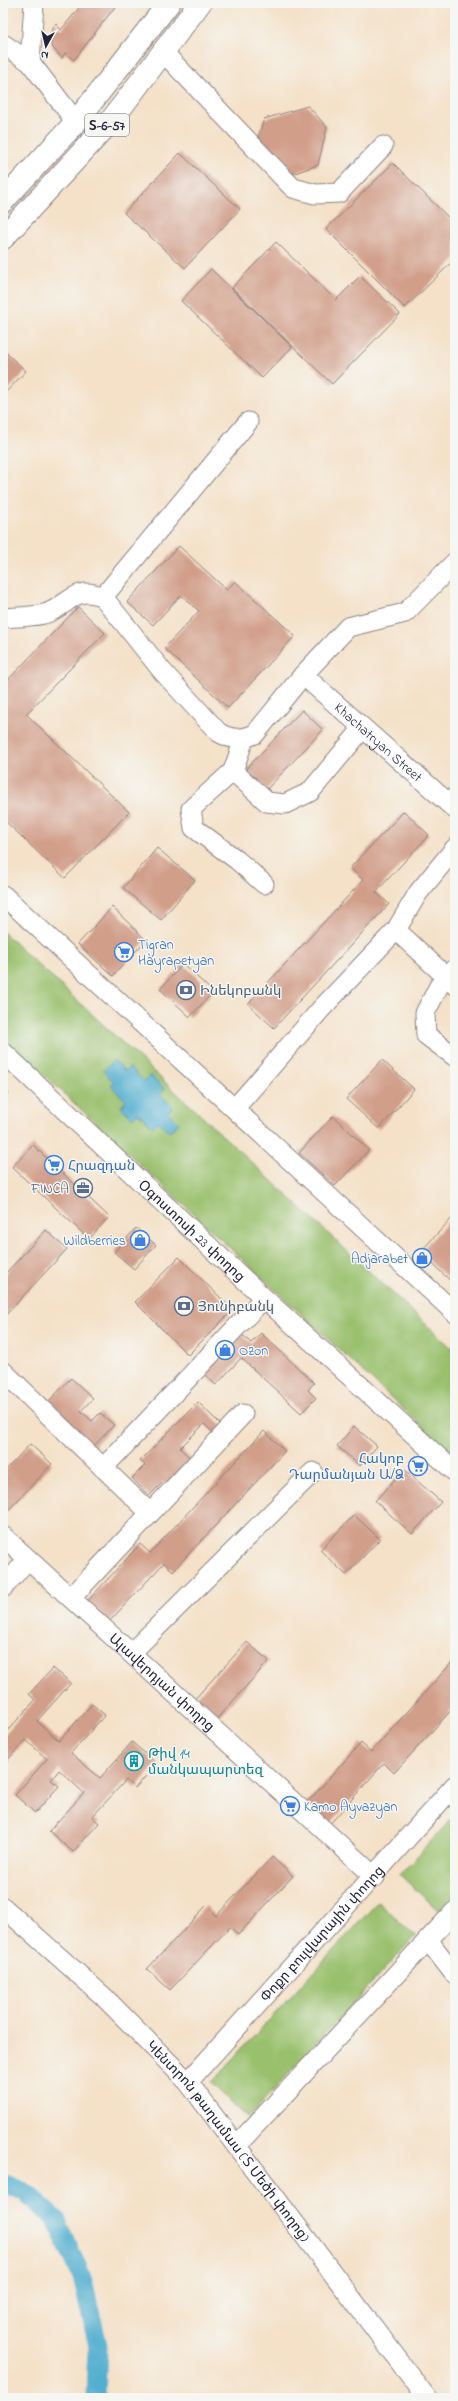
<svg xmlns="http://www.w3.org/2000/svg" width="458" height="2401" font-family="'Indie Flower','Noto Sans Armenian',sans-serif">
<style>
.green{fill:#99c06c;stroke:#5e7154}
.water{fill:#52afd0;stroke:#3a6886}
.lines{fill:none;stroke-linecap:round;stroke-linejoin:round}
.canal{stroke:#52afd0;stroke-width:19}
.building{fill:#d19e89}
.minor-casing{stroke:#8b8282;stroke-width:21}
.major-casing{stroke:#8b8282;stroke-width:24}
.minor{stroke:#fff;stroke-width:19}
.major{stroke:#fff;stroke-width:22}
.labels{text-anchor:middle;stroke-width:3;stroke-linejoin:round;paint-order:stroke}
.shield{fill:#f6f6f2;stroke:#626272;stroke-width:1}
.shield-label{font-size:13px;font-weight:bold;fill:#22223b}
.street-label{font-size:14px;fill:#22223b;stroke:#f6f6f2}
.shop-label{font-size:14px;fill:#366cbe;stroke:#f6f6f2;text-anchor:start}
.service-label{font-size:14px;fill:#4e5e75;stroke:#f6f6f2;text-anchor:start}
.culture-label{font-size:14px;fill:#0d838f;stroke:#f6f6f2;text-anchor:start}
</style>
<rect width="100%" height="100%" fill="#f6f6f2"/>
<filter id="ink" filterUnits="userSpaceOnUse"><feTurbulence type="fractalNoise" baseFrequency=".025" numOctaves="2"/><feDisplacementMap in="SourceGraphic" scale="8" xChannelSelector="R" yChannelSelector="G"/><feConvolveMatrix kernelMatrix="1 2 1 2 8 2 1 2 1" color-interpolation-filters="sRGB"/></filter>
<filter id="wash" filterUnits="userSpaceOnUse"><feTurbulence type="fractalNoise" baseFrequency=".012" numOctaves="4" result="noise"/><feDisplacementMap in="SourceGraphic" scale="16" xChannelSelector="R" yChannelSelector="G"/><feGaussianBlur stdDeviation="0.9" result="paint"/><feColorMatrix in="noise" values="0 0 0 0 0 0 0 0 0 0 0 0 0 0 0 0 0 1.4 0 .05"/><feComposite in="paint" operator="in"/></filter>
<g filter="url(#wash)">
<rect width="100%" height="100%" fill="#f4e1c8"/>
<g class="green">
<polygon points="3,932 455,1351 455,1457 3,1037"/>
<polygon points="455,1815 455,1893 439,1911 400,1875"/>
<polygon points="378,1902 415,1936 248,2118 211,2083"/>
</g>
<polygon class="water" points="114,1060 125,1071 130,1067 144,1081 150,1075 165,1089 160,1094 173,1107 168,1112 179,1123 169,1132 159,1121 153,1127 138,1113 132,1118 121,1107 126,1101 111,1086 114,1082 103,1071"/>
<g class="lines">
<polyline class="canal" points="3,2183 25,2192 56,2219 82,2277 98,2346 96,2398"/>
</g>
<g id="blocks">
<g class="building">
<polygon points="83,3 118,3 74,60 65,53 62,58 53,48 51,40 52,30 56,24 61,30"/>
<polygon points="308,106 327,127 318,165 286,176 256,143 264,119"/>
<polygon points="180,153 240,209 185,268 124,213"/>
<polygon points="393,163 455,224 455,259 405,308 326,229"/>
<polygon points="276,242 336,300 360,276 400,314 332,384 232,288"/>
<polygon points="211,269 292,347 262,378 181,301"/>
<polygon points="3,350 26,371 3,395"/>
<polygon points="179,546 227,590 235,581 295,636 228,708 164,648 199,611 181,595 153,625 127,602"/>
<polygon points="78,607 105,633 26,714 129,812 65,878 3,819 3,685"/>
<polygon points="302,710 323,730 267,789 246,769"/>
<polygon points="404,811 429,835 376,892 389,904 274,1028 248,1004 363,880 350,868"/>
<polygon points="157,848 195,880 161,920 123,888"/>
<polygon points="112,907 146,940 113,976 78,944"/>
<polygon points="183,964 213,992 190,1017 160,989"/>
<polygon points="382,1060 414,1089 379,1129 346,1099"/>
<polygon points="3,1089 8,1094 3,1099"/>
<polygon points="333,1116 369,1150 335,1186 299,1153"/>
<polygon points="33,1145 109,1217 89,1239 12,1167"/>
<polygon points="455,1215 455,1285 420,1252"/>
<polygon points="136,1228 156,1245 134,1269 114,1252"/>
<polygon points="46,1230 67,1249 3,1318 3,1276"/>
<polygon points="179,1257 233,1310 188,1355 135,1302"/>
<polygon points="239,1332 251,1343 261,1333 314,1383 308,1390 316,1398 301,1413 241,1358 216,1385 202,1372"/>
<polygon points="71,1378 93,1398 81,1411 92,1421 100,1413 114,1425 93,1447 47,1403"/>
<polygon points="198,1402 224,1428 217,1436 204,1424 180,1448 193,1461 167,1486 163,1482 149,1496 132,1478 145,1465 140,1461"/>
<polygon points="354,1426 377,1446 360,1466 337,1446"/>
<polygon points="264,1431 285,1451 173,1571 164,1563 107,1624 85,1604 140,1544 150,1553"/>
<polygon points="30,1444 52,1464 3,1516 3,1473"/>
<polygon points="404,1469 441,1502 412,1534 375,1501"/>
<polygon points="354,1515 380,1539 346,1575 320,1550"/>
<polygon points="247,1642 269,1661 213,1723 191,1703"/>
<polygon points="455,1659 455,1706 394,1773 384,1763 327,1827 304,1806 361,1743 371,1752"/>
<polygon points="53,1668 71,1683 37,1721 59,1741 92,1704 105,1715 71,1753 100,1778 132,1742 157,1764 135,1788 126,1780 92,1817 99,1823 73,1852 49,1831 84,1793 59,1770 51,1780 59,1786 35,1813 15,1795 47,1759 26,1740 3,1765 3,1736 35,1700 29,1694"/>
<polygon points="272,1857 293,1876 238,1935 230,1927 170,1990 147,1969 206,1906 216,1916"/>
</g>
</g>
</g>
<g filter="url(#ink)">
<use href="#blocks" fill-opacity="0" stroke="#8b8282" stroke-width="1"/>
<g class="lines">
<g class="minor-casing">
<g id="minor">
<polyline points="3,44 30,62 76,122"/>
<polyline points="163,52 293,188 315,194 339,193 383,146"/>
<polyline points="30,62 34,3"/>
<polyline points="103,597 248,422"/>
<path d="M3 618C16 617 31 617 44 614 69 607 73 584 103 597L163 672 218 732C231 740 241 740 255 734L303 675 348 627 405 613 455 562"/>
<path id="s1" d="M303 675 455 809"/>
<polyline points="244,739 233,771 191,809 194,828 237,860 264,884"/>
<polyline points="233,771 267,802 285,804 310,792 363,728"/>
<polyline points="3,895 455,1313"/>
<polyline points="396,930 455,985"/>
<path id="s2" d="M3 1052 264 1298 455 1472"/>
<polyline points="454,1056 426,1035 425,1013 439,986 455,969"/>
<polyline points="235,1108 322,1008 396,930 418,893 455,848"/>
<polyline points="3,1371 150,1513"/>
<polyline points="103,1468 264,1298"/>
<path id="s3" d="M3 1536 375 1877"/>
<polyline points="3,1588 28,1559"/>
<polyline points="71,1598 243,1414"/>
<polyline points="132,1652 313,1472"/>
<path id="s4" d="M3 1907 103 1996 188 2082 427 2398"/>
<polyline points="428,1940 455,1975"/>
<path id="s5" d="M188 2082 455 1785"/>
<polyline points="237,2145 455,1911"/>
</g>
</g>
<g class="major-casing">
<g id="major">
<polyline points="3,201 76,122 169,3"/>
<polyline points="3,238 110,122 200,3"/>
</g>
</g>
<use href="#minor" class="minor"/>
<use href="#major" class="major"/>
</g>
</g>
<defs>
<g id="supermarket-ring" transform="scale(1)"><circle r="9.5" fill="#f6f6f2" stroke="#3f7fe0" stroke-width="1.5"/><path d="M-6-5.5h2.5l.6 2H6L4.5 2H-2.5L-4.4-4H-6ZM-1.5 3.2a1.3 1.3 0 1 0 .1 0ZM3 3.2a1.3 1.3 0 1 0 .1 0Z" fill="#3f7fe0"/></g>
<g id="bank-ring" transform="scale(1)"><circle r="9.5" fill="#f6f6f2" stroke="#5c6f8a" stroke-width="1.5"/><path d="M-6-4H6V4H-6ZM0-2.3a2.3 2.3 0 1 0 0 4.6a2.3 2.3 0 1 0 0-4.6Z" fill="#5c6f8a"/></g>
<g id="office-ring" transform="scale(1)"><circle r="9.5" fill="#f6f6f2" stroke="#5c6f8a" stroke-width="1.5"/><path d="M-6-3h4V-5.5h4V-3h4V5H-6ZM-1-4.5V-3h2v-1.5ZM-6 0V1H6V0Z" fill="#5c6f8a"/></g>
<g id="shop-ring" transform="scale(1)"><circle r="9.5" fill="#f6f6f2" stroke="#3f7fe0" stroke-width="1.5"/><path d="M-5-2.5h2.3a2.7 3.5 0 0 1 5.4 0H5L5.5 6h-11ZM-1.5-2.5h3a1.5 2.3 0 0 0-3 0Z" fill="#3f7fe0"/></g>
<g id="building-ring" transform="scale(1)"><circle r="9.5" fill="#f6f6f2" stroke="#0f9aa8" stroke-width="1.5"/><path d="M-4-6H4V6H1V3H-1V6H-4ZM-2.5-4.3h1.7v1.8h-1.7ZM.8-4.3h1.7v1.8H.8ZM-2.5-1h1.7V.8h-1.7ZM.8-1h1.7V.8H.8Z" fill="#0f9aa8"/></g>
</defs>
<g fill-rule="evenodd">
<use href="#supermarket-ring" x="124" y="952"/>
<use href="#bank-ring" x="186" y="990"/>
<use href="#supermarket-ring" x="54" y="1165"/>
<use href="#office-ring" x="83" y="1188"/>
<use href="#shop-ring" x="140" y="1240"/>
<use href="#shop-ring" x="422" y="1258"/>
<use href="#bank-ring" x="184" y="1306"/>
<use href="#shop-ring" x="225" y="1350"/>
<use href="#supermarket-ring" x="418" y="1466"/>
<use href="#building-ring" x="134" y="1761"/>
<use href="#supermarket-ring" x="290" y="1806"/>
</g>
<g class="labels">
<rect class="shield" x="85" y="114" width="44" height="22" rx="3"/>
<g class="shield-label">
<text x="107" y="130">Տ-6-57</text>
</g>
<g class="street-label">
<text dy="5" stroke="none"><textPath href="#s1" startOffset="101">Khachatryan Street</textPath></text>
<text dy="5" stroke="none"><textPath href="#s2" startOffset="260">Օգոստոսի 23 փողոց</textPath></text>
<text dy="5" stroke="none"><textPath href="#s3" startOffset="216">Ալավերդյան փողոց</textPath></text>
<text dy="5" stroke="none"><textPath href="#s5" startOffset="200">Փոքր բուլվարային փողոց</textPath></text>
<text dy="5" stroke="none"><textPath href="#s4" startOffset="326">Կենտրոն թաղամաս (Տ Մեծի փողոց)</textPath></text>
</g>
<g class="shop-label">
<text x="138" y="949">Tigran<tspan x="138" dy="16">Hayrapetyan</tspan></text>
<text x="68" y="1170">Հրազդան</text>
<text x="126" y="1245" text-anchor="end">Wildberries</text>
<text x="408" y="1263" text-anchor="end">Adjarabet</text>
<text x="239" y="1355">Ozon</text>
<text x="404" y="1463" text-anchor="end">Հակոբ<tspan x="404" dy="16">Դարմանյան Ա/Ձ</tspan></text>
<text x="304" y="1811">Kamo Ayvazyan</text>
</g>
<g class="service-label">
<text x="200" y="995">Ինեկոբանկ</text>
<text x="69" y="1193" text-anchor="end">FINCA</text>
<text x="198" y="1311">Յունիբանկ</text>
</g>
<g class="culture-label">
<text x="148" y="1758">Թիվ 14<tspan x="148" dy="16">մանկապարտեզ</tspan></text>
</g>
</g>
<rect width="458" height="2401" fill="none" stroke="#f6f6f2" stroke-width="16"/>
<g transform="translate(46 46) rotate(188)" stroke="#f6f6f2" stroke-width="3" paint-order="stroke">
<path d="M0-3L7 15L0 10L-7 15Z" fill="#22223b"/>
<text y="-6" font-size="11" font-weight="bold" text-anchor="middle" fill="#22223b">N</text>
</g>
</svg>
